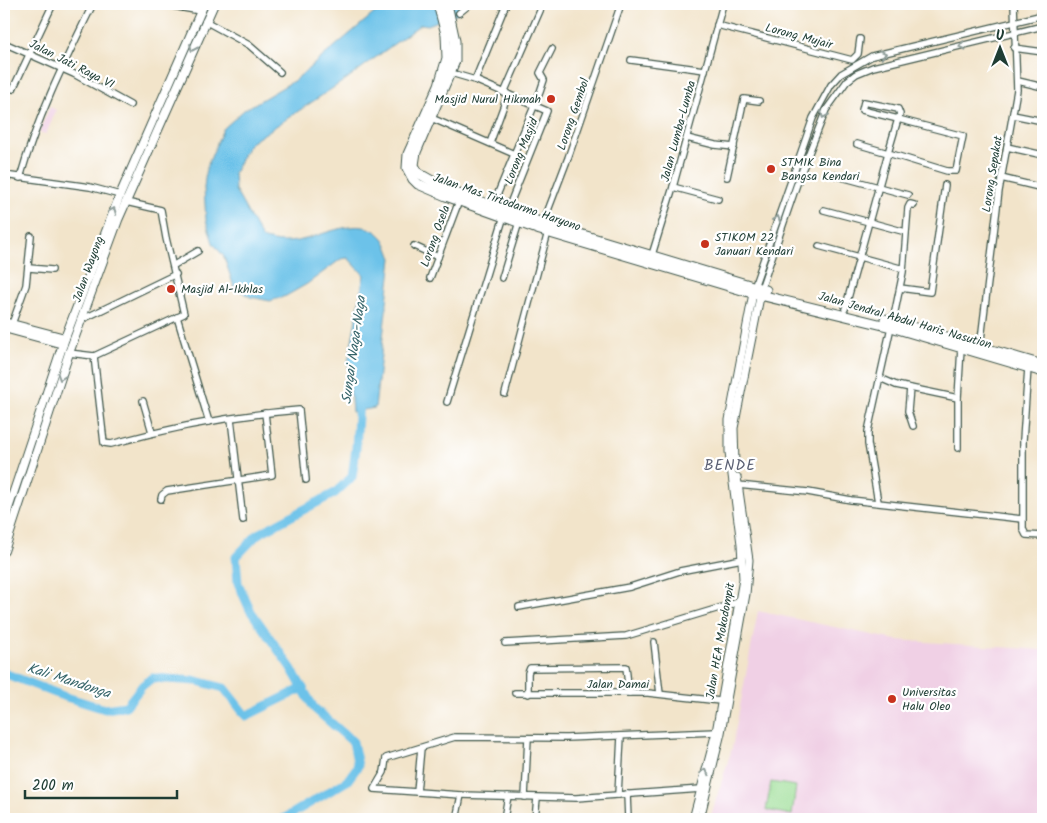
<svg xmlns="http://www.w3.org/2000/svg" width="1047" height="823" font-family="Kalam,sans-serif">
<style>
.built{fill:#f0d0e5}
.green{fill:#9cde96;stroke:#5e8e65}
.water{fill:#6cc2e9;stroke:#46808e}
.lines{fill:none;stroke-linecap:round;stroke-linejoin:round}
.river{stroke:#6cc2e9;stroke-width:9}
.minor-casing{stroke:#3f564a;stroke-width:8}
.tertiary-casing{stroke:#3f564a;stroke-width:9}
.secondary-casing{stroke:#3f564a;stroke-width:10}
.trunk-casing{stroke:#3f564a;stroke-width:11}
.minor{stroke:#fff;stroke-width:5.5}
.tertiary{stroke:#fff;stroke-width:7}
.secondary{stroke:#fff;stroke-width:8}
.trunk{stroke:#fff;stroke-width:9}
.oneway{stroke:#8f9e9a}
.poi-dot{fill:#c8321e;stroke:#fff;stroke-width:2}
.labels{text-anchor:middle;stroke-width:4.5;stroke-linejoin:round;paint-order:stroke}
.street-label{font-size:12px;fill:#1f3d34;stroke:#fff}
.poi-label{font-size:12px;fill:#1f3d34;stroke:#fff;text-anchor:start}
.water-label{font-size:14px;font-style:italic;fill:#36656a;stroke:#fff}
.quarter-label{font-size:15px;letter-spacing:1px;fill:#5b6073;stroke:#fff}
</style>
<rect width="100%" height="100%" fill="#fff"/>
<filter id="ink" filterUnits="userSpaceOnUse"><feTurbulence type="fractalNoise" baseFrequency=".02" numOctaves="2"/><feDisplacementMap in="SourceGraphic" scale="10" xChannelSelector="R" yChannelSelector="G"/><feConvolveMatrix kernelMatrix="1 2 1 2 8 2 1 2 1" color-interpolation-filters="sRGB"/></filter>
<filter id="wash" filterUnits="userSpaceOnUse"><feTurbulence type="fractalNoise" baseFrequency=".0096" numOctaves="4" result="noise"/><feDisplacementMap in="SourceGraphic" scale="20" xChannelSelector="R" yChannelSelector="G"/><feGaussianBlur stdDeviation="1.12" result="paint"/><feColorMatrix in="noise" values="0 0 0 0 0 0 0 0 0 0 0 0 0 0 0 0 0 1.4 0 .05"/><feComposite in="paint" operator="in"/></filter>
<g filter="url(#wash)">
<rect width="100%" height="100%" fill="#f2e4ca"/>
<g class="built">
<polygon points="50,107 56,110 46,134 39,132"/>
<polygon points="758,611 896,640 1043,650 1043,819 710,819 732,748"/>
</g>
<polygon class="green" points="771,782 796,786 792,815 766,810"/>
<path class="water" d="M385 4H462L458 13 428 25 421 24 348 78 249 144 234 173 235 190 262 238C274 242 284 243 297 241 321 237 361 213 382 237 387 242 389 252 392 258L375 408 352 412 348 363 364 275 348 258 341 259 307 284 286 296 270 301 250 297 234 287 224 257 213 243 206 220 204 188 206 169 223 129 244 110 295 80Z"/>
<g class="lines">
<g class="river">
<polyline points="4,673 63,696 105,709 126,706 142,686 152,678 197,681 224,688 246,716 303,688"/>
<polyline points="283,819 347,781 358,766 353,742 314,708 291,668 250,610 238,583 236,557 258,534 335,493 352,477 356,448 359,400"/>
</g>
</g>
</g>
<g filter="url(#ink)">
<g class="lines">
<g class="minor-casing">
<g id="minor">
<polyline points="162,4 200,11"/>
<polyline points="459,13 470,4"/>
<polyline points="205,21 249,45 280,72"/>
<polyline points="717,25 852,60 858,54 860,39"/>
<polyline points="4,43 74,74 130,105"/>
<polyline points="1014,48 1043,52"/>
<polyline points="631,60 705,70"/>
<polyline points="451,73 475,80 547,111 507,211"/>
<polyline points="475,80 506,4"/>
<polyline points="1018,81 1043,87"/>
<polyline points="13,89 53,4"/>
<polyline points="504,93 543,4"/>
<polygon points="864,102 898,109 900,114 898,119 862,110"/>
<polyline points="1013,115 1043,121"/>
<polyline points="429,117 514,154"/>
<polygon points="898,119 963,136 956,171 947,171 888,153"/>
<polyline points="687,138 715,145 734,147"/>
<polyline points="490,143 508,94"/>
<polyline points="1007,147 1043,155"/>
<polyline points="4,175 90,187 120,195"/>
<polyline points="834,175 908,195"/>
<polyline points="727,177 744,99 759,101"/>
<path d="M20 178C37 117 65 61 93 4"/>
<polyline points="1001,178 1043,188"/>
<polyline points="673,187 718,199"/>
<polyline points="493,205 540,92 544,80 540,73 552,49"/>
<polyline points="824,210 869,222 888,153 857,144"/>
<polyline points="542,226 568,158 621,4"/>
<polyline points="414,246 438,257"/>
<polyline points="819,246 900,268"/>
<polyline points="651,258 673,187 723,4"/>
<polyline points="174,265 198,251"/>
<polyline points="29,268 52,270"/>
<polyline points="430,278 459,201"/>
<polyline points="502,278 519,222"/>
<polyline points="754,287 813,118 831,85 841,74 872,56 1043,15"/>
<polyline points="900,288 930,292 945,185"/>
<polyline points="761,289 799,178 826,110 847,81 856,74 873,67 1043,26"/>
<polyline points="845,309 869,222 902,231"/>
<polyline points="177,317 209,422"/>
<polyline points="81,320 176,274"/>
<polyline points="893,321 903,272 908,208 910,204 914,205"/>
<polyline points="12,324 26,285 31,236"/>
<polyline points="980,348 999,191 1017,90 1014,4"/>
<polyline points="69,353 94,356 184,314 166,238 161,210 126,202"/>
<path d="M94 356 104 443 111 444C172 427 235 415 299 410L306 480"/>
<polyline points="1028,368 1023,440 1023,529 1026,535 1043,536"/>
<polyline points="880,378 896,385 958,398 961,348"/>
<polyline points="910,388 908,411 913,426"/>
<polyline points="505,394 548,232"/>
<polyline points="143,401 152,432"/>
<polyline points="447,402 504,216"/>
<polyline points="231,419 243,520"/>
<polyline points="958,448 958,398"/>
<polyline points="738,485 808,492 851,500 1022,519"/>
<polyline points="161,499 162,495 167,491 272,475 265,413"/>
<polyline points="878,502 868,444 868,431 891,327"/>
<polyline points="519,607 630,587 680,571 742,559"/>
<polyline points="654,642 660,694"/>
<polyline points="505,643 626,636 739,602"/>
<polyline points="515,693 648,693 720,701"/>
<polyline points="528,694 528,673 530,668 626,667 629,693"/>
<polyline points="701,789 576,798 461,795 374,789 384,772 386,758 455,737 566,738 716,732"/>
<polyline points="417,792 421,748"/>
<polyline points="627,794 628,819"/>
<polyline points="618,795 621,736"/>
<polyline points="525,797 528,738"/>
<polyline points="457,815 461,795"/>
<polyline points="504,819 508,796"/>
<polyline points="535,819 537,798"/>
</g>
</g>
<g class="tertiary-casing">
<g id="tertiary">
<polyline points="735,464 734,428 761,292"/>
<polyline points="693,819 716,732 743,579 741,544 729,452 729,420 754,288"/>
<polyline points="700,819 721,733 746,594 749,560 737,477"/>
</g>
</g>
<g class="secondary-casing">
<g id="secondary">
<polyline points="4,322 65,338"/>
<polyline points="4,328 63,344"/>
<polyline points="4,521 65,338 120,195 204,4"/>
<polyline points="4,551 69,353 118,220 214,4"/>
</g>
</g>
<g class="trunk-casing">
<g id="trunk">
<polyline points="438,4 446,34 447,58 439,85 408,154 407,168 413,179 418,184 446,196 540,230 752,293 891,327 1043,372"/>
<polyline points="447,4 455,41 455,61 416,152 414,165 418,173 450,191 543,223 766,290"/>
<polyline points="885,319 1043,365"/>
</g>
</g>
<use href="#minor" class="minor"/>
<use href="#tertiary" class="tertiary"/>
<use href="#secondary" class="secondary"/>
<use href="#trunk" class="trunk"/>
</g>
<defs><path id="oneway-chevron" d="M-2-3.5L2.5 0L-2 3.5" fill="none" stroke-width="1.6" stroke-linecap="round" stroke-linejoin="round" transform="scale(1.25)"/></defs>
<g class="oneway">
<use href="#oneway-chevron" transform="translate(962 46) rotate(167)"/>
<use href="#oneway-chevron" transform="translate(193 48) rotate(114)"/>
<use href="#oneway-chevron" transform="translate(883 54) rotate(-13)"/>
<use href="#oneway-chevron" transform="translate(824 115) rotate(114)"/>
<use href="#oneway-chevron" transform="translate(113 211) rotate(-69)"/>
<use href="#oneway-chevron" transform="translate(777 219) rotate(-71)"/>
<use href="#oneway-chevron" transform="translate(61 377) rotate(108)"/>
<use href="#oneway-chevron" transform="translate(705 772) rotate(-75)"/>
</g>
</g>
<g class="poi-dot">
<circle cx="551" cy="99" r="5"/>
<circle cx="771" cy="169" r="5"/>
<circle cx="705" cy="244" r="5"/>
<circle cx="171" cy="289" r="5"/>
<circle cx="892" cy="699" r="5"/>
</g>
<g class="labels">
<g class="street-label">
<text transform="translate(799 36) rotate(15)" y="4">Lorong Mujair</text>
<text transform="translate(72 64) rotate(27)" y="4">Jalan Jati Raya VI</text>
<text transform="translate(573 114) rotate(-71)" y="4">Lorong Gembol</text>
<text transform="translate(678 131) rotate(-75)" y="4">Jalan Lumba-Lumba</text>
<text transform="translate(521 151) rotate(-68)" y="4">Lorong Masjid</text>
<text transform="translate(992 174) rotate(-81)" y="4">Lorong Sepakat</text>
<text transform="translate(507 202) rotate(19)" y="4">Jalan Mas Tirtodarmo Haryono</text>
<text transform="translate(435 236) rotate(-70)" y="4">Lorong Osela</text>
<text transform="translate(88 269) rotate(-70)" y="4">Jalan Wayong</text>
<text transform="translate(905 320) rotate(16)" y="4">Jalan Jendral Abdul Haris Nasution</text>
<text transform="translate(720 641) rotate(-80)" y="4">Jalan HEA Mokodompit</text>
<text x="618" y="688">Jalan Damai</text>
</g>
<g class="poi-label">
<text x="541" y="103" text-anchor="end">Masjid Nurul Hikmah</text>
<text x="781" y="166">STMIK Bina<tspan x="781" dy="14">Bangsa Kendari</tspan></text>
<text x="715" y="241">STIKOM 22<tspan x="715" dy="14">Januari Kendari</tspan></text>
<text x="181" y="293">Masjid Al-Ikhlas</text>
<text x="902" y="696">Universitas<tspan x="902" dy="14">Halu Oleo</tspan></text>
</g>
<g class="water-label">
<text transform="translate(353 350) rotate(-82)" y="5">Sungai Naga-Naga</text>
<text transform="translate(69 680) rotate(18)" y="5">Kali Mandonga</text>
</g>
<g class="quarter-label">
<text x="730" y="470">BENDE</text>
</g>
</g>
<rect width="1047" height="823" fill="none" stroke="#fff" stroke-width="20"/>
<g transform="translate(1000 48)" stroke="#ffffff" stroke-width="4" paint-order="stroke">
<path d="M0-4L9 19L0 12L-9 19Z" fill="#1f3d34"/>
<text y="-8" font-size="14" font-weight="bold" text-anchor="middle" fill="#1f3d34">U</text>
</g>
<path d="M25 790v8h152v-8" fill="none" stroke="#1f3d34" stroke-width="2.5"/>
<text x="32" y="790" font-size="15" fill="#1f3d34" stroke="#ffffff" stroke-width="4" paint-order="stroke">200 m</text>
</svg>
